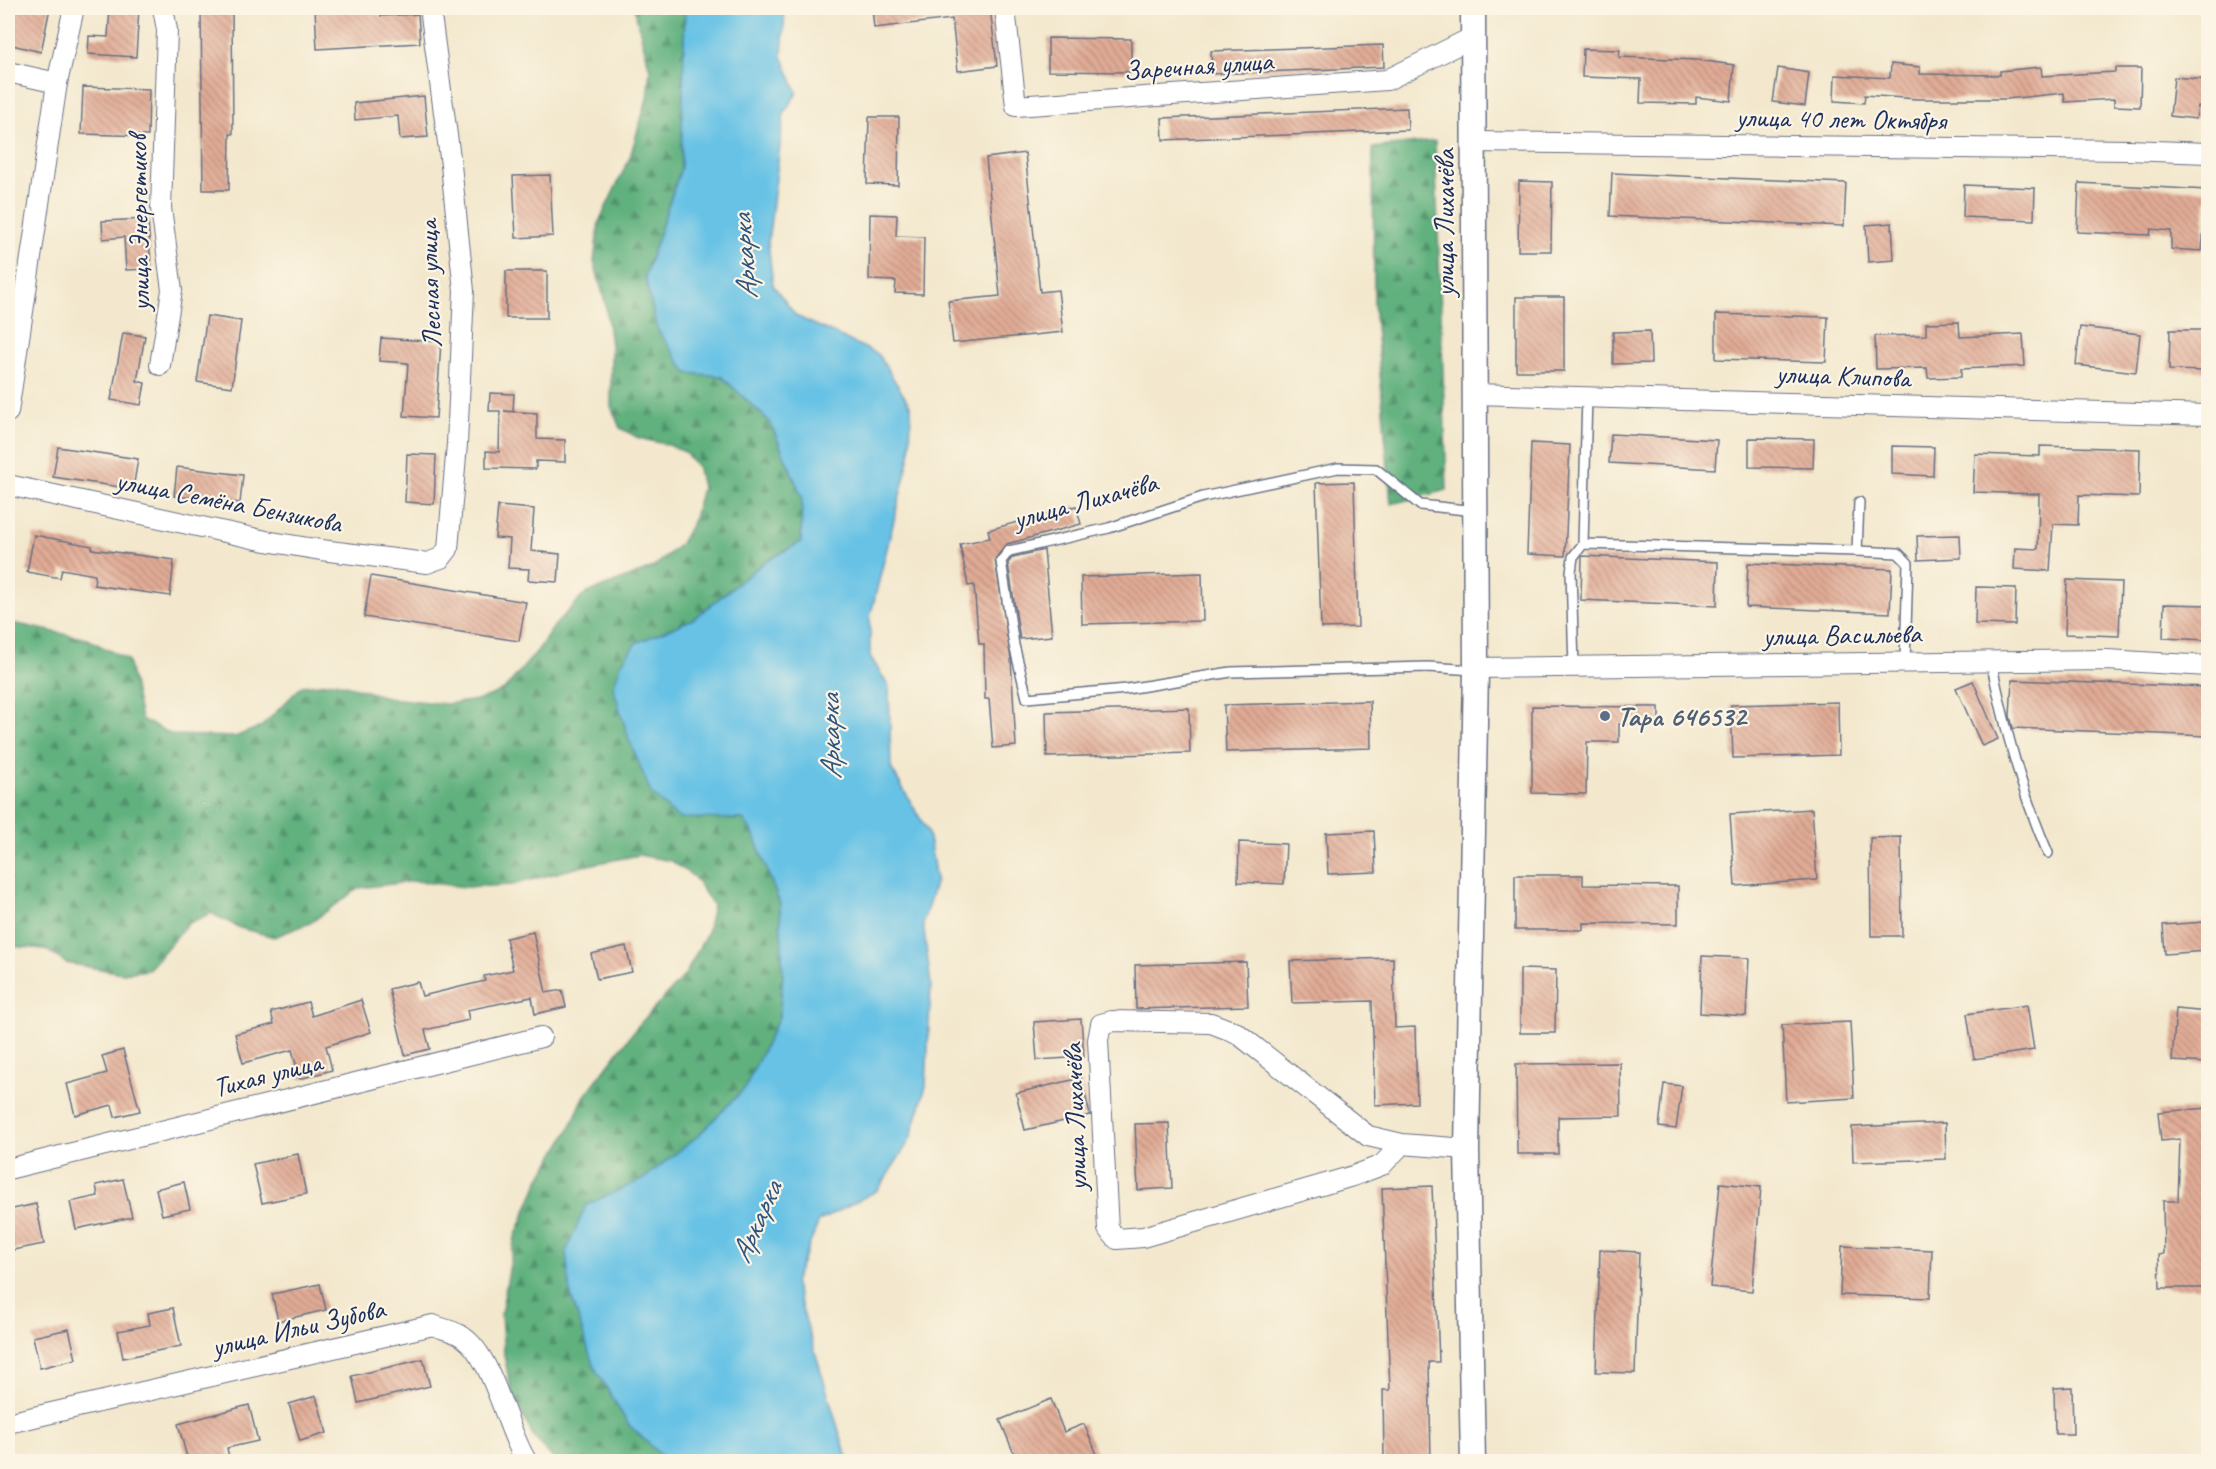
<svg xmlns="http://www.w3.org/2000/svg" width="2216" height="1469" font-family="Caveat,sans-serif">
<style>
.forest{fill:url(#forest-firs);stroke:#3e706e;stroke-width:1.5}
.water{fill:#67c2e5;stroke:#4178a2;stroke-width:1.5}
.building{fill:url(#building-back-hatch)}
.lines{fill:none;stroke-linecap:round;stroke-linejoin:round}
.service-casing{stroke:#677085;stroke-width:12}
.minor-casing{stroke:#677085;stroke-width:22}
.tertiary-casing{stroke:#677085;stroke-width:27}
.service{stroke:#fff;stroke-width:9}
.minor{stroke:#fff;stroke-width:20}
.tertiary{stroke:#fff;stroke-width:24}
.service-dot{fill:#5c6f8a;stroke:#fcf5e5;stroke-width:2}
.labels{text-anchor:middle;stroke-width:4.5;stroke-linejoin:round;paint-order:stroke}
.street-label{font-size:28px;fill:#1b2f5e;stroke:#fcf5e5}
.service-label{font-size:28px;font-weight:bold;fill:#4e5e75;stroke:#fcf5e5;text-anchor:start}
.water-label{font-size:30px;font-style:italic;fill:#2e5480;stroke:#fcf5e5}
</style>
<defs>
<pattern id="forest-firs" width="22" height="20" patternUnits="userSpaceOnUse" patternTransform="scale(1.5)"><rect width="22" height="20" fill="#60b17e"/><path d="M5 1l3.5 6h-7zM16 11l3.5 6h-7z" fill="#4e906a"/></pattern>
<pattern id="building-back-hatch" width="6" height="6" patternUnits="userSpaceOnUse" patternTransform="scale(1.5)"><rect width="6" height="6" fill="#e1ac95"/><path d="M-1 5l2 2M0 0l6 6M5-1l2 2" fill="none" stroke="#b68c7d"/></pattern>
</defs>
<rect width="100%" height="100%" fill="#fcf5e5"/>
<filter id="ink" filterUnits="userSpaceOnUse"><feTurbulence type="fractalNoise" baseFrequency=".0167" numOctaves="2"/><feDisplacementMap in="SourceGraphic" scale="12" xChannelSelector="R" yChannelSelector="G"/><feConvolveMatrix kernelMatrix="1 2 1 2 8 2 1 2 1" color-interpolation-filters="sRGB"/></filter>
<filter id="wash" filterUnits="userSpaceOnUse"><feTurbulence type="fractalNoise" baseFrequency=".008" numOctaves="4" result="noise"/><feDisplacementMap in="SourceGraphic" scale="24" xChannelSelector="R" yChannelSelector="G"/><feGaussianBlur stdDeviation="1.35" result="paint"/><feColorMatrix in="noise" values="0 0 0 0 0 0 0 0 0 0 0 0 0 0 0 0 0 1.4 0 .05"/><feComposite in="paint" operator="in"/></filter>
<g filter="url(#wash)">
<rect width="100%" height="100%" fill="#f3e8cd"/>
<g class="forest">
<polygon points="634,8 685,8 681,168 645,276 687,373 721,376 770,422 802,497 801,542 765,562 693,619 636,643 678,817 744,819 753,833 780,904 783,976 779,1017 745,1088 698,1136 642,1181 586,1205 628,1424 667,1461 555,1461 532,1434 512,1394 504,1355 501,1314 515,1237 539,1180 568,1132 584,1097 637,1027 685,975 707,933 713,905 694,877 671,861 639,855 583,866 512,885 465,887 416,881 359,888 310,923 274,937 240,928 211,913 187,924 148,970 122,973 66,963 45,949 8,946 8,622 87,639 128,660 141,719 173,735 235,737 262,726 302,686 335,682 390,698 446,704 479,700 504,690 538,650 555,625 585,594 654,567 680,544 693,522 702,488 698,468 685,452 669,445 639,438 620,428 611,406 611,345 605,301 594,262 599,222 630,157 647,99 650,70"/>
<polygon points="1435,141 1447,490 1391,504 1374,303 1373,148"/>
</g>
<polygon class="water" points="685,8 785,8 782,56 797,93 784,113 768,243 773,285 796,316 878,354 911,407 910,455 870,617 870,656 889,687 891,768 928,832 936,880 923,922 931,985 926,1086 910,1140 878,1190 819,1221 794,1282 848,1461 667,1461 628,1424 593,1365 570,1292 566,1252 586,1205 642,1180 698,1136 745,1088 779,1017 783,976 780,904 753,833 743,819 678,818 651,793 629,739 613,687 622,662 636,643 693,619 765,562 801,542 802,497 770,422 721,376 687,373 657,329 645,276 681,168"/>
<g id="blocks">
<g class="building">
<polygon points="8,8 50,8 41,52 8,44"/>
<polygon points="110,8 139,8 136,57 88,54 89,36 108,37"/>
<polygon points="201,8 232,8 233,134 230,134 229,190 203,190"/>
<polygon points="315,8 380,8 381,16 418,14 420,43 317,49"/>
<polygon points="872,8 990,8 997,66 958,71 952,19 874,28"/>
<polygon points="1048,38 1131,39 1131,72 1048,71"/>
<polygon points="1383,45 1384,67 1212,74 1211,51"/>
<polygon points="1583,49 1620,50 1619,57 1697,60 1734,65 1731,101 1696,97 1696,104 1640,103 1641,79 1582,77"/>
<polygon points="1891,64 1920,67 1920,74 2000,75 2000,71 2041,67 2042,76 2115,72 2115,68 2141,68 2140,107 2114,106 2114,99 2065,102 2064,93 2006,99 1917,99 1865,95 1864,103 1834,101 1835,75 1890,78"/>
<polygon points="1778,68 1809,73 1805,106 1773,102"/>
<polygon points="2174,77 2208,80 2208,107 2198,106 2196,119 2170,116"/>
<polygon points="83,87 149,89 148,136 81,134"/>
<polygon points="424,96 428,137 400,139 398,116 355,120 354,103"/>
<polygon points="1407,108 1408,130 1163,140 1162,118"/>
<polygon points="869,117 899,117 898,185 867,184"/>
<polygon points="1025,153 1040,292 1058,290 1063,332 953,343 948,301 1000,296 986,158"/>
<polygon points="1612,173 1846,183 1844,226 1610,216"/>
<polygon points="550,175 553,236 516,238 513,176"/>
<polygon points="1519,181 1552,182 1551,251 1518,251"/>
<polygon points="2079,183 2207,190 2202,251 2171,249 2171,231 2151,229 2150,235 2077,232"/>
<polygon points="1964,185 2035,188 2034,220 1963,217"/>
<polygon points="870,214 897,215 896,236 924,237 923,294 895,293 896,281 869,280"/>
<polygon points="148,219 151,269 126,270 124,237 103,239 102,221"/>
<polygon points="1892,223 1894,260 1868,262 1866,225"/>
<rect x="506" y="271" width="41" height="47"/>
<rect x="1516" y="297" width="48" height="74"/>
<polygon points="1716,314 1828,317 1826,362 1716,359"/>
<polygon points="207,316 241,321 232,387 197,382"/>
<polygon points="1959,322 1960,337 2023,334 2025,366 1961,369 1961,377 1928,378 1927,368 1876,369 1875,336 1926,335 1926,323"/>
<polygon points="2080,327 2140,334 2136,372 2076,365"/>
<polygon points="2170,330 2208,330 2208,371 2169,370"/>
<polygon points="1650,331 1651,363 1613,364 1613,332"/>
<polygon points="123,333 145,336 137,381 145,383 141,405 111,400"/>
<polygon points="381,338 441,342 436,418 404,416 408,363 379,361"/>
<polygon points="490,393 514,394 513,412 504,411 537,413 537,439 565,440 565,462 536,461 536,469 486,468 486,451 499,452 500,411 489,411"/>
<polygon points="1611,434 1717,440 1715,469 1609,463"/>
<polygon points="1749,438 1814,439 1813,468 1749,467"/>
<polygon points="1531,443 1570,445 1565,556 1527,554"/>
<polygon points="1892,446 1934,447 1933,476 1892,474"/>
<polygon points="2040,446 2140,449 2139,497 2079,495 2078,525 2053,524 2050,571 2014,569 2015,548 2038,549 2039,494 1973,492 1975,454 2040,456"/>
<polygon points="58,447 138,459 133,489 53,477"/>
<polygon points="407,454 436,455 434,504 405,502"/>
<polygon points="177,467 243,475 240,503 174,496"/>
<polygon points="1354,482 1358,627 1321,628 1316,483"/>
<polygon points="498,506 534,509 531,551 560,554 558,582 528,580 529,569 508,568 510,539 495,538"/>
<polygon points="1076,506 1081,524 1007,544 995,559 1011,659 1016,746 993,748 989,699 985,699 984,644 979,644 974,585 968,586 960,544 990,538 988,530"/>
<polygon points="34,535 92,546 92,549 174,560 170,596 94,585 95,575 62,569 60,578 27,572"/>
<polygon points="1960,535 1961,558 1918,560 1917,536"/>
<polygon points="1044,550 1052,636 1020,639 1008,563 1013,557"/>
<polygon points="1582,556 1718,562 1717,606 1581,600"/>
<polygon points="1748,563 1892,569 1890,613 1746,607"/>
<polygon points="1202,573 1203,621 1082,624 1081,577"/>
<polygon points="371,576 526,602 519,641 364,617"/>
<polygon points="2067,580 2121,582 2119,636 2065,634"/>
<polygon points="1976,587 2016,588 2015,625 1975,624"/>
<polygon points="2164,604 2208,605 2208,640 2163,638"/>
<polygon points="2012,680 2208,687 2208,736 2013,728 2010,716"/>
<polygon points="1973,681 1998,739 1982,746 1956,688"/>
<polygon points="1370,701 1371,748 1226,752 1224,705"/>
<polygon points="1838,702 1839,755 1733,758 1731,705"/>
<polygon points="1532,706 1659,707 1659,725 1619,724 1619,742 1587,742 1586,794 1532,793"/>
<polygon points="1189,708 1190,753 1047,757 1046,712"/>
<polygon points="1812,809 1817,880 1735,886 1730,814"/>
<polygon points="1374,831 1376,872 1328,874 1326,833"/>
<polygon points="1901,837 1902,936 1871,936 1870,838"/>
<polygon points="1239,842 1286,844 1284,884 1238,882"/>
<polygon points="1515,875 1583,875 1583,885 1678,886 1678,924 1583,923 1583,930 1515,930"/>
<polygon points="2204,922 2206,951 2165,954 2163,925"/>
<polygon points="533,932 546,993 562,990 566,1007 535,1014 532,997 467,1010 469,1020 425,1030 430,1049 405,1055 389,989 418,982 422,996 485,981 484,976 513,970 506,938"/>
<polygon points="626,946 632,972 597,979 591,954"/>
<polygon points="1702,956 1749,958 1746,1016 1700,1013"/>
<polygon points="1393,958 1395,1028 1415,1027 1417,1103 1375,1105 1372,1001 1292,1003 1290,961"/>
<polygon points="1246,962 1248,1006 1136,1009 1135,965"/>
<polygon points="1520,969 1556,970 1555,1033 1520,1033"/>
<polygon points="361,1000 371,1032 326,1046 332,1070 300,1079 292,1050 243,1063 235,1034 274,1024 271,1012 308,1002 312,1016"/>
<polygon points="2027,1005 2034,1050 1974,1059 1967,1014"/>
<polygon points="2176,1009 2208,1012 2208,1063 2172,1061"/>
<polygon points="1081,1019 1084,1057 1037,1060 1034,1022"/>
<polygon points="1850,1022 1854,1098 1786,1102 1782,1025"/>
<polygon points="123,1050 140,1111 115,1117 112,1105 75,1115 67,1084 107,1073 102,1056"/>
<polygon points="1620,1063 1621,1116 1558,1117 1558,1154 1517,1154 1516,1064"/>
<polygon points="1081,1078 1090,1115 1025,1130 1016,1093"/>
<polygon points="1664,1084 1682,1086 1676,1129 1659,1127"/>
<polygon points="2208,1108 2208,1288 2160,1288 2159,1255 2164,1254 2163,1201 2178,1201 2180,1139 2161,1141 2158,1112"/>
<polygon points="1169,1123 1172,1188 1138,1190 1135,1124"/>
<polygon points="1945,1123 1946,1159 1853,1162 1852,1127"/>
<polygon points="298,1154 306,1194 262,1203 253,1164"/>
<polygon points="123,1179 132,1217 76,1229 70,1202 98,1196 96,1185"/>
<polygon points="184,1182 190,1209 162,1215 156,1189"/>
<polygon points="1720,1183 1761,1187 1752,1291 1710,1287"/>
<polygon points="1432,1186 1439,1362 1429,1362 1431,1461 1384,1461 1383,1390 1390,1390 1382,1188"/>
<polygon points="36,1204 44,1244 8,1251 8,1210"/>
<polygon points="1842,1246 1932,1250 1930,1298 1840,1295"/>
<polygon points="1600,1250 1639,1252 1635,1373 1596,1372"/>
<polygon points="320,1284 326,1310 278,1321 272,1294"/>
<polygon points="173,1308 181,1346 123,1358 118,1331 150,1325 148,1313"/>
<polygon points="69,1329 76,1359 40,1368 33,1337"/>
<polygon points="423,1359 430,1386 358,1403 352,1376"/>
<polygon points="2072,1387 2073,1434 2055,1434 2054,1388"/>
<polygon points="316,1396 327,1433 300,1441 289,1404"/>
<polygon points="1051,1399 1064,1432 1084,1424 1100,1461 1017,1461 1000,1420"/>
<polygon points="249,1405 258,1441 227,1448 230,1461 188,1461 178,1424"/>
</g>
</g>
</g>
<g filter="url(#ink)">
<use href="#blocks" fill-opacity="0" stroke="#677085" stroke-width="1.5"/>
<g class="lines">
<g class="service-casing">
<g id="service">
<polyline points="1583,544 1587,396"/>
<polyline points="1857,551 1898,553 1908,563 1905,662"/>
<path d="M1991 661C2005 728 2021 791 2048 853"/>
<polyline points="1574,666 1571,572 1573,557 1583,544 1857,551 1859,502"/>
<polyline points="1474,670 1428,667 1231,672 1127,689 1027,698 1014,645 1001,561 1009,551 1109,528 1203,497 1338,468 1376,469 1420,505 1475,511"/>
</g>
</g>
<g class="minor-casing">
<g id="minor">
<polyline points="1005,8 1016,106 1387,80 1473,37"/>
<polyline points="8,72 57,83"/>
<polyline points="1473,142 2128,150 2208,153"/>
<polyline points="160,365 172,290 161,208 167,30 163,8"/>
<polyline points="1475,394 2208,415"/>
<polyline points="8,412 57,83 74,8"/>
<polyline points="8,485 266,541 321,550 427,563 441,558 448,549 457,444 464,291 451,165 430,8"/>
<polyline points="1476,668 2107,660 2208,666"/>
<polyline points="1402,1144 1382,1165 1353,1176 1143,1237 1117,1239 1108,1229 1098,1040 1101,1024 1112,1021 1211,1023 1237,1033 1368,1136 1402,1144 1467,1149"/>
<polyline points="8,1169 541,1037"/>
<path d="M8 1423 433 1325C442 1329 455 1331 463 1337 494 1358 506 1430 527 1462"/>
</g>
</g>
<g class="tertiary-casing">
<polyline id="tertiary" points="1473,1462 1467,1149 1476,670 1473,8"/>
</g>
<use href="#service" class="service"/>
<use href="#minor" class="minor"/>
<use href="#tertiary" class="tertiary"/>
</g>
</g>
<circle class="service-dot" cx="1605" cy="716" r="6"/>
<g class="labels">
<g class="street-label">
<text transform="translate(1198 65) rotate(-4)" y="10">Заречная улица</text>
<text transform="translate(1841 118) rotate(1)" y="10">улица 40 лет Октября</text>
<text transform="translate(138 223) rotate(-91)" y="10">улица Энергетиков</text>
<text transform="translate(1444 223) rotate(-90)" y="10">улица Лихачёва</text>
<text transform="translate(429 284) rotate(-92)" y="10">Лесная улица</text>
<text transform="translate(1843 375) rotate(2)" y="10">улица Клипова</text>
<text transform="translate(1085 500) rotate(-15)" y="10">улица Лихачёва</text>
<text transform="translate(229 501) rotate(11)" y="10">улица Семёна Бензикова</text>
<text transform="translate(1842 634) rotate(-1)" y="10">улица Васильева</text>
<text transform="translate(267 1074) rotate(-14)" y="10">Тихая улица</text>
<text transform="translate(1074 1117) rotate(-92)" y="10">улица Лихачёва</text>
<text transform="translate(298 1327) rotate(-13)" y="10">улица Ильи Зубова</text>
</g>
<g class="service-label">
<text x="1617" y="726">Тара 646532</text>
</g>
<g class="water-label">
<text transform="translate(744 257) rotate(-94)" y="10">Аркарка</text>
<text transform="translate(830 737) rotate(-91)" y="10">Аркарка</text>
<text transform="translate(756 1222) rotate(-66)" y="10">Аркарка</text>
</g>
</g>
<rect width="2216" height="1469" fill="none" stroke="#fcf5e5" stroke-width="30"/>
</svg>
